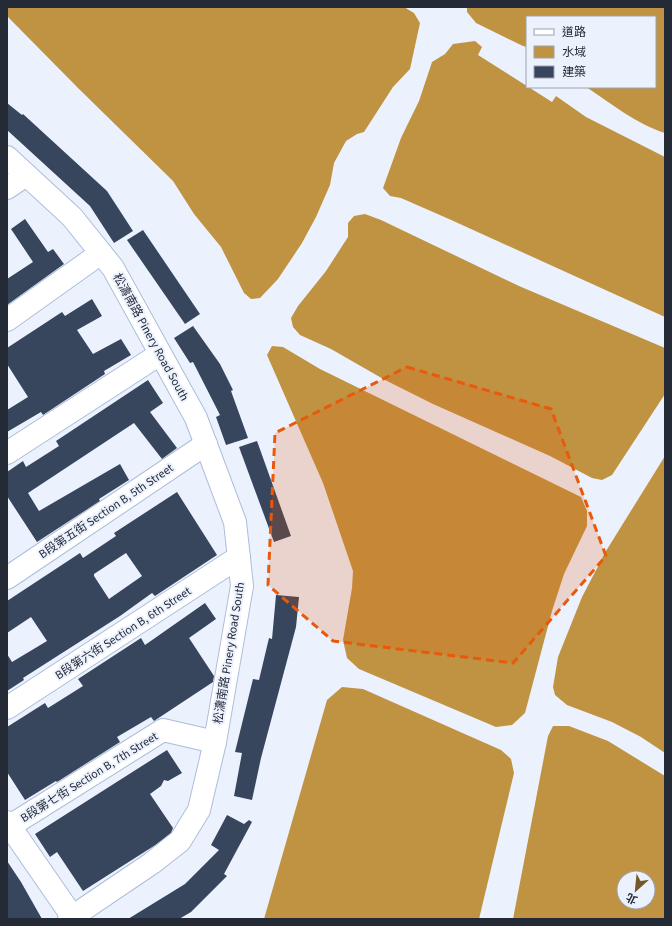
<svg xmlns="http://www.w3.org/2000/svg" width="672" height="926" font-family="'Source Sans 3','Noto Sans TC',sans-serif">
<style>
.water{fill:#bf9341;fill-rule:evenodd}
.building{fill:#37455d;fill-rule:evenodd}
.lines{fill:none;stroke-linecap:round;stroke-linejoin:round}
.minor-casing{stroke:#acbdd9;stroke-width:24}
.minor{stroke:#fff;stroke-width:22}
.marked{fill:#e8590c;fill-opacity:0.2;stroke:#e8590c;stroke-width:3;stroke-dasharray:8 5;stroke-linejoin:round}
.labels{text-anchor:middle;stroke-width:4;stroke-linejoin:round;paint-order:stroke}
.street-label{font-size:12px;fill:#252b36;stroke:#ebf2fe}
</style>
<rect width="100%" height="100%" fill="#ebf2fe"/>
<g class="water">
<polygon points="7,7 404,7 414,13 420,23 410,69 393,87 364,132 357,134 346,141 334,163 330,185 316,217 302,243 278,279 260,298 251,299 244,293 221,247 194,214 173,181 78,88 7,16"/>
<path d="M467 7H665V133C636 124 611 103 586 87H655V17H527V47L523 46 476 23 467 12Z"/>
<polygon points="475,41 482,47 478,55 552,102 556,96 586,117 665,157 665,317 449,219 401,198 390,196 383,188 401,138 419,101 432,62 445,54 453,44"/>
<polygon points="365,214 381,220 519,286 665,348 665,394 612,475 602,480 592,478 550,456 433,404 385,380 331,349 300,335 293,327 291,318 298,306 326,271 348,237 348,223 354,216"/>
<polygon points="272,346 283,347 320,369 581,497 587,511 587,526 564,574 552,611 525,713 512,725 496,727 359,669 347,658 343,640 352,588 353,571 323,483 267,355"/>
<polygon points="665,456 665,753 641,737 612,722 567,705 555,695 553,687 558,657 582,597 606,551"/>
<polygon points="342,687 363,689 501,750 511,759 514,773 479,919 264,919 327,700"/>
<path d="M553 726H569L608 741 665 776V919H513L548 736ZM624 878H648V902H624Z"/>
</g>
<g class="building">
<polygon points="7,103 22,115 23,114 107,191 133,231 114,243 90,206 7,130"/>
<polygon points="25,219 48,252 53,249 64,264 7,305 7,279 33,262 11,229"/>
<polygon points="143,230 200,314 185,324 127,240"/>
<polygon points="92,299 102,316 77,330 93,354 121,339 131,355 104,371 105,374 43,415 41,412 7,432 7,410 28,397 7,364 7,348 62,312 65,316"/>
<polygon points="193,326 220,364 233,390 231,391 248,438 226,445 216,417 220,415 193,362 190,363 174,338"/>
<polygon points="148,380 163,403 150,412 177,448 162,459 134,423 28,493 39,511 120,464 129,480 99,499 100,501 37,542 7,496 7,472 23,461 26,467 59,446 56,441"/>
<polygon points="257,441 291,536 274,542 239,447"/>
<path d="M177 492 217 555 155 596 152 593 120 616 23 678 24 680 7 691V654L12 662 47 641 31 617 7 633V601L80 553 83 558 116 536 114 533ZM126 553 142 576 109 599 94 576V574Z"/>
<polygon points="276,595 299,597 296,627 261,758 252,800 234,796 242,753 235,752 253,679 259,680 269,638 272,639"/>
<polygon points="205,603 216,619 189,638 214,676 213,682 154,721 151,717 117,737 120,742 57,782 56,781 25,800 7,772 7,727 45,703 48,708 83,686 78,679 141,638 145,645"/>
<polygon points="167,750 182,773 168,781 164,780 161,786 150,794 173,828 171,833 157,844 83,891 57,852 50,857 35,834"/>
<polygon points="227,815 244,824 249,820 252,822 224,874 227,876 191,912 179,919 128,919 185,884 219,850 211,845"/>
<polygon points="7,861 21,882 42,919 7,919"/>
</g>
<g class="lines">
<g class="minor-casing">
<g id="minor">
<polyline points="7,157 72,217 113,268 196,418 235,522 242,586 215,742 199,810 180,841 152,863 69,919"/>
<polyline points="7,188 26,175"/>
<polyline points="7,320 101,253"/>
<polyline points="7,453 160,354"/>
<polyline points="7,578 206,444"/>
<polyline points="7,708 239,557"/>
<polyline points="7,822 74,919"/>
<polyline points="10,826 163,730 215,742"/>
</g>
</g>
<use href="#minor" class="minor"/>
</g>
<path class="marked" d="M407 367 551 409 606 556 513 663 333 641 268 585 275 433Z"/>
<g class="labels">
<g class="street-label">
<text transform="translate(151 337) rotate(61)" y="4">松濤南路 Pinery Road South</text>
<text transform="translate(106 511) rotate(-34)" y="4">B段第五街 Section B, 5th Street</text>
<text transform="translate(123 633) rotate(-33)" y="4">B段第六街 Section B, 6th Street</text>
<text transform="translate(229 653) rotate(-81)" y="4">松濤南路 Pinery Road South</text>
<text transform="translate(89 777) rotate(-32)" y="4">B段第七街 Section B, 7th Street</text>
</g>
</g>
<rect width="672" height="926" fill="none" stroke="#252b36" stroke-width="16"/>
<rect x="526" y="16" width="130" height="72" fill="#ebf2fe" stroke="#9ca2ae"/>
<rect x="534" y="29" width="20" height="6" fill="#ffffff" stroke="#9ca2ae"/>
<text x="562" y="36" font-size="12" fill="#252b36">道路</text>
<rect x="534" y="46" width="20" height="12" fill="#bf9341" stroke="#9ca2ae"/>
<text x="562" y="56" font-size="12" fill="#252b36">水域</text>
<rect x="534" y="66" width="20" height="12" fill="#37455d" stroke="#9ca2ae"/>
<text x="562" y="76" font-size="12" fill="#252b36">建築</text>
<g transform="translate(636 890) rotate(207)"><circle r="19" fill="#ebf2fe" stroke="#9ca2ae"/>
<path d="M0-3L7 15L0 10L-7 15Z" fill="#745a2b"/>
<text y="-6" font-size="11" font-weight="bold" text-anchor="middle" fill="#252b36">北</text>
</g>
</svg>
